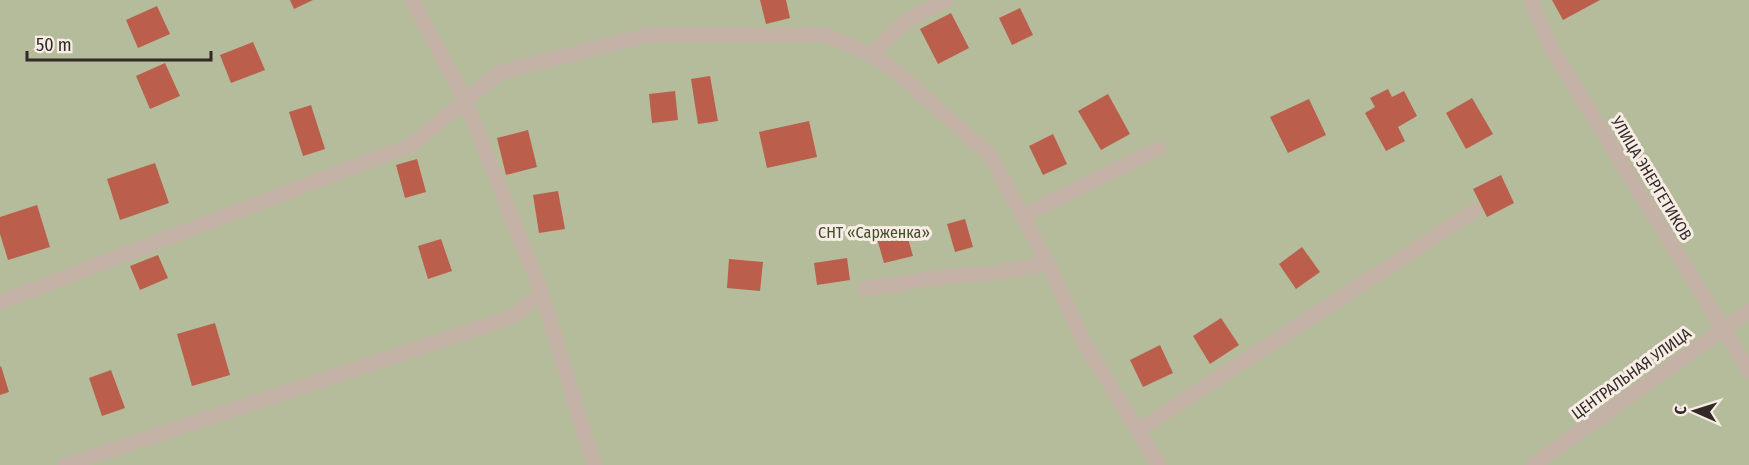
<svg xmlns="http://www.w3.org/2000/svg" width="1749" height="465" font-family="'Fira Sans Condensed',sans-serif">
<style>
.green{fill:#b4bc9b}
.building{fill:#bb5e4b}
.lines{fill:none;stroke-linecap:round;stroke-linejoin:round}
.minor{stroke:#c5b2a7;stroke-width:15}
.labels{text-anchor:middle;stroke-width:6;stroke-linejoin:round;paint-order:stroke}
.street-label{font-size:16px;fill:#332927;stroke:#f7ede5}
.park-label{font-size:16px;fill:#454e2d;stroke:#f7ede5}
</style>
<rect width="100%" height="100%" fill="#efe3da"/>
<rect class="green" x="0" y="0" width="1749" height="465"/>
<g class="building">
<polygon points="290,0 313,0 294,9"/>
<polygon points="760,0 786,0 790,18 766,24"/>
<polygon points="1552,0 1600,0 1563,20"/>
<polygon points="157,6 170,34 138,48 126,20"/>
<polygon points="1020,8 1033,35 1012,45 999,18"/>
<polygon points="951,13 969,48 938,64 920,29"/>
<polygon points="253,42 265,70 231,83 220,55"/>
<polygon points="165,63 180,96 150,109 136,76"/>
<polygon points="710,76 718,121 698,124 691,79"/>
<polygon points="1388,89 1392,97 1404,91 1417,116 1398,127 1405,141 1386,151 1365,113 1375,107 1370,98"/>
<polygon points="675,91 678,120 652,123 649,94"/>
<polygon points="1108,94 1130,134 1101,150 1078,111"/>
<polygon points="1472,98 1493,134 1466,149 1446,113"/>
<polygon points="1309,99 1326,135 1288,153 1270,117"/>
<polygon points="311,105 325,149 303,156 289,112"/>
<polygon points="809,121 817,157 767,168 759,132"/>
<polygon points="528,130 537,167 506,175 497,138"/>
<polygon points="1053,134 1067,164 1043,175 1029,146"/>
<polygon points="417,159 426,192 405,198 396,165"/>
<polygon points="155,163 169,203 120,220 107,179"/>
<polygon points="1501,175 1514,203 1487,217 1473,189"/>
<polygon points="558,191 565,229 539,233 533,195"/>
<polygon points="37,205 50,247 8,260 0,234 0,217"/>
<polygon points="965,219 973,247 955,252 947,224"/>
<polygon points="905,228 913,256 884,263 876,235"/>
<polygon points="441,239 452,271 428,279 418,246"/>
<polygon points="1302,247 1320,272 1296,289 1279,264"/>
<polygon points="158,255 168,278 140,290 130,266"/>
<polygon points="847,258 850,280 817,285 814,263"/>
<polygon points="729,259 763,262 760,291 727,288"/>
<polygon points="1221,318 1239,345 1210,364 1193,336"/>
<polygon points="215,323 230,375 192,386 177,334"/>
<polygon points="1160,345 1173,373 1143,387 1130,360"/>
<polygon points="1,366 9,392 0,395 0,367"/>
<polygon points="111,370 125,408 102,416 89,378"/>
</g>
<g class="lines">
<g class="minor">
<polyline points="412,0 465,100 542,294 594,465"/>
<polyline points="1533,0 1533,5 1550,46 1749,371"/>
<polyline points="871,55 904,22 946,0"/>
<polyline points="1022,216 1158,149"/>
<polyline points="865,289 942,277 995,273 1048,264"/>
<polyline points="0,302 411,145 500,72 648,35 826,35 871,55 893,69 990,155 1048,264 1086,346 1159,465"/>
<polyline points="1137,431 1474,211"/>
<polyline points="65,465 510,318 542,294"/>
<polyline points="1533,465 1749,311"/>
</g>
</g>
<g class="labels">
<g class="street-label">
<text transform="translate(1652 178) rotate(59)" y="6">УЛИЦА ЭНЕРГЕТИКОВ</text>
<text transform="translate(1631 373) rotate(-36)" y="6">ЦЕНТРАЛЬНАЯ УЛИЦА</text>
</g>
<g class="park-label">
<text x="874" y="238">СНТ «Сарженка»</text>
</g>
</g>
<g transform="translate(1695 411) rotate(273)" stroke="#f7ede5" stroke-width="4.5" paint-order="stroke">
<path d="M0-4.5L10 22L0 15L-10 22Z" fill="#332927"/>
<text y="-9" font-size="16" font-weight="bold" text-anchor="middle" fill="#332927">С</text>
</g>
<path d="M27 51v9h184v-9" fill="none" stroke="#332927" stroke-width="3"/>
<text x="36" y="51" font-size="18" fill="#332927" stroke="#f7ede5" stroke-width="4.5" paint-order="stroke">50 m</text>
</svg>
